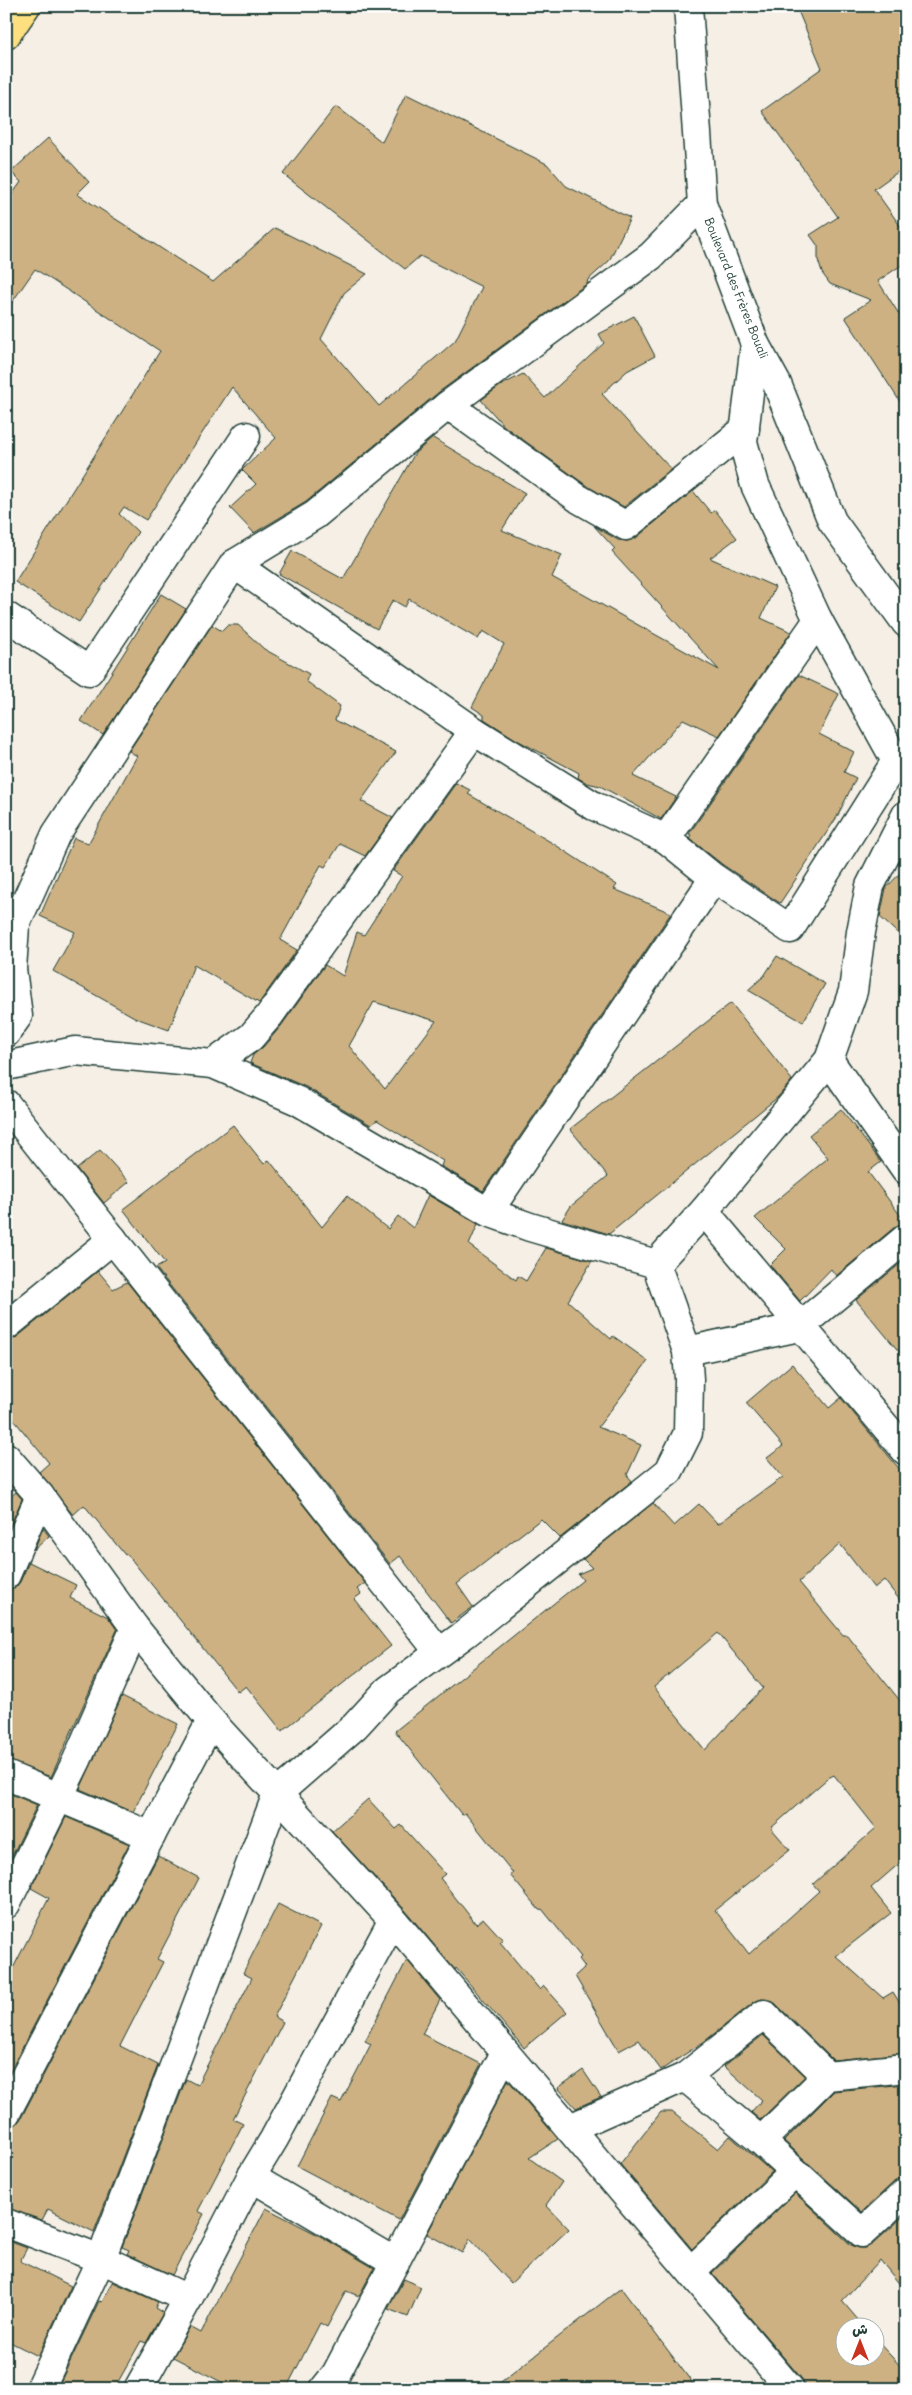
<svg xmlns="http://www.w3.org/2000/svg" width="912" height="2395" font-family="Delius,'Playpen Sans Arabic',sans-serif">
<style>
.building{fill:#cdb182;stroke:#1f3d34;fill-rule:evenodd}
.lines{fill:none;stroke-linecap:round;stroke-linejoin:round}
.street-casing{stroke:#1f3d34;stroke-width:31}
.secondary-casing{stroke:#1f3d34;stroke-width:31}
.highway-casing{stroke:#1f3d34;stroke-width:31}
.street{stroke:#fff;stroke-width:28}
.secondary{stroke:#fff;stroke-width:28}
.highway{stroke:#fddf80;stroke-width:28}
.labels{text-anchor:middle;stroke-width:4.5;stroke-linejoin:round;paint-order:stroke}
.street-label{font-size:12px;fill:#1f3d34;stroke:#fff}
</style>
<rect width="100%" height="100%" fill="#f5efe6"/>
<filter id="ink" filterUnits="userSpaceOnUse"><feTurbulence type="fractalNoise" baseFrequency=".02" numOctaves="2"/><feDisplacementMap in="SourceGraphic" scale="10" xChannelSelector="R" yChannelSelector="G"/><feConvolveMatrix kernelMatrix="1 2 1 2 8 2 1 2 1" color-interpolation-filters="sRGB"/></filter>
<g filter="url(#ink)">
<g class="building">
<polygon points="796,6 906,6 906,166 874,189 906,234 906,262 878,281 906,325 906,411 845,317 871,300 830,284 822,273 818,260 818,246 810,235 838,217 762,111 822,68"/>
<polygon points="406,94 547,164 566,186 630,218 609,261 587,281 588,283 439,392 306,502 254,533 230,508 256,484 242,470 276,438 232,387 146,520 124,507 119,514 138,532 79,622 15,582 160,351 35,269 6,311 6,203 21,182 11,172 48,138 89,182 77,194 213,282 275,228 367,274 344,293 321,339 379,406 455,341 482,287 420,256 405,269 283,174 336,106 382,142"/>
<polygon points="634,316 655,356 627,371 602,394 671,469 624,507 587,486 504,426 481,400 500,386 523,374 545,398 604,343 599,334"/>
<polygon points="433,438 525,493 502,530 562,555 552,577 719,670 612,552 615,549 594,526 618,540 628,541 636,538 693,491 711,513 715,510 737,538 710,558 775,587 761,618 791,632 719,736 683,719 633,776 676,797 661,819 600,786 587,783 578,778 579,773 517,740 484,719 484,715 472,707 504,644 483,631 478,639 409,599 405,607 393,600 377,629 279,574 292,551 343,579 415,453"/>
<polygon points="161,594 186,609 103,735 81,721"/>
<polygon points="212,625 222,631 228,625 238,625 264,649 309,674 306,681 340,706 335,720 396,752 361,801 393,818 365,856 340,844 325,867 321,865 280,940 297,950 259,1003 194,965 169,1030 136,1018 53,971 75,932 40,916 74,838 88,844 137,756 129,751"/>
<polygon points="799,675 839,694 819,734 854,752 844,772 856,778 837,817 780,903 723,865 689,838 691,835 689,834"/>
<path d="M456 783 470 790 468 794 554 844 617 885 614 889 671 913 483 1191 441 1166 443 1161 377 1120 371 1125 306 1087 250 1063 253 1055 263 1047 281 1026 325 965 343 976 357 932 364 935 402 876 393 871ZM374 1002 436 1021 385 1089 349 1046Z"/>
<polygon points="906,867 906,941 880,917 886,888"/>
<polygon points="777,956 825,984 803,1022 748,990 764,976"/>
<polygon points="731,1003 792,1080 778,1097 609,1234 562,1220 571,1206 608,1176 570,1129"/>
<polygon points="841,1109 881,1162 868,1172 906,1223 896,1226 836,1276 831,1269 800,1301 770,1265 786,1249 755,1218 828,1158 809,1135"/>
<polygon points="233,1125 264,1164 269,1160 322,1227 347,1196 388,1229 398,1216 413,1228 428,1195 478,1224 469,1245 516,1280 518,1276 526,1281 546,1248 592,1261 568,1301 611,1339 613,1336 648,1361 598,1427 641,1445 627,1475 632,1481 560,1538 541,1519 457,1584 473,1607 451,1623 400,1556 390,1564 156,1268 165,1263 123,1209"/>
<polygon points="100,1150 129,1182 104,1203 77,1169"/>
<polygon points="906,1259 906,1360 856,1300"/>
<polygon points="98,1271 113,1289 127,1282 365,1583 357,1589 361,1594 354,1599 391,1646 282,1731 246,1686 238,1692 127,1554 125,1555 84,1505 73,1515 39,1472 49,1463 6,1410 6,1341 16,1338"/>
<path d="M792 1364 829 1408 841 1398 906 1477V1608L884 1580 874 1588 840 1544 799 1582 843 1635H847L906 1708V1866L902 1861 871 1888 891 1913 836 1956 883 1998 893 1992 906 2013V2053L833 2060 775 2003 762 1999 754 2002 705 2041 661 2070 639 2040 619 2051 575 1976 585 1967 579 1959 581 1957 542 1909 539 1910 510 1875 513 1873 465 1813 462 1815 395 1731 583 1580 578 1574 592 1568 583 1559 653 1503 674 1526 699 1504 718 1524 783 1477 767 1458 783 1446 746 1403ZM718 1633 763 1688 705 1750 654 1687ZM834 1775 876 1828 813 1884 819 1891 749 1954 715 1910 790 1850 771 1828 828 1778Z"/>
<polygon points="16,1492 22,1499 6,1535 6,1501"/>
<polygon points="43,1528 49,1536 34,1550"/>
<polygon points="29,1562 76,1585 70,1598 108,1617 117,1630 51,1777 6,1760 6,1590 15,1588 20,1582"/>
<polygon points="122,1696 178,1724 133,1812 80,1789"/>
<polygon points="6,1792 37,1805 6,1868"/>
<polygon points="368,1799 396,1829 401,1825 445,1874 440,1878 476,1924 483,1918 503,1940 500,1942 540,1990 544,1986 567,2012 524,2048 456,1968 455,1970 405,1910 332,1831"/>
<polygon points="66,1817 129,1844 6,2079 6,1982 49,1898 31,1888"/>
<polygon points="158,1856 199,1878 157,1959 163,1962 120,2046 158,2065 94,2232 48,2209 42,2220 6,2208 6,2129 14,2126 20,2120"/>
<polygon points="278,1904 321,1926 274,2017 283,2022 233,2119 243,2124 198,2211 204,2214 172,2275 127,2254 129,2250 122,2247 186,2079 197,2085 252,1978 243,1973"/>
<polygon points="407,1960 440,2000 422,2034 481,2064 399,2220 297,2166 332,2098 341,2102 371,2044 365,2041"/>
<polygon points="763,2035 805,2076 760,2120 751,2112 762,2100 724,2066"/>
<polygon points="583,2070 601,2097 576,2108 558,2088"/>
<polygon points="508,2080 558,2139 529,2158 562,2182 546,2205 569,2229 511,2283 470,2239 462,2253 427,2234"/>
<polygon points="906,2084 906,2177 895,2181 862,2212 784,2141 834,2091"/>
<polygon points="661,2112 672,2112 718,2149 730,2136 772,2172 692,2249 620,2164"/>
<polygon points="795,2193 851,2245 859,2248 866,2248 873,2244 906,2214 906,2292 880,2260 842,2301 865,2328 844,2328 844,2358 874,2358 874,2338 906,2372 906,2377 893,2389 805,2389 802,2379 712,2273"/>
<polygon points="266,2208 322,2237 374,2268 359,2296 346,2291 327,2327 320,2323 286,2389 235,2389 173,2357 190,2327 201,2333"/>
<polygon points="6,2240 27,2248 20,2261 71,2286 38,2356 6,2340"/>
<polygon points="404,2279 421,2287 408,2317 388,2309"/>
<polygon points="113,2282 158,2302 155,2308 163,2313 146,2343 141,2341 114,2389 57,2389 99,2301 102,2302"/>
<polygon points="621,2288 697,2389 492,2389"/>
</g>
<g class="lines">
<g class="street-casing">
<g id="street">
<polyline points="448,405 579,499 626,526 745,429"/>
<polyline points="234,564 474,731 594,806 666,839 714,878 790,929 896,761 818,620 755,485 743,442 755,344"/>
<polyline points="6,616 89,671 246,436"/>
<polyline points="666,839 818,620"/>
<polyline points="6,1033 18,1016 12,969 15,926 56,834 234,564 315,515 448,405 651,256 702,204"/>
<polyline points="829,1060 906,1170"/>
<polyline points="213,1064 251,1037 269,1016 474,731"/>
<polyline points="6,1066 75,1051 213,1064 298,1101 488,1212 530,1227 656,1264 687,1351 689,1379 688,1433 669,1471 465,1634 388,1690 355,1726 277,1794 101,2259 40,2389"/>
<polyline points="6,1104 439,1652"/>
<polyline points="704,1211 906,1451"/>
<polyline points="488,1212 714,878"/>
<polyline points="656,1264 704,1211 829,1060 853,991 861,932 870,886 906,815"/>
<polyline points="6,1326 113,1239"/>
<polyline points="687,1351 799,1327 906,1238"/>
<polyline points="6,1457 40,1496 135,1628 211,1721 393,1920 790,2389"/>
<polyline points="6,1575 40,1496"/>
<polyline points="6,1775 151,1836"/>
<polyline points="6,1904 77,1760 135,1628"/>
<polyline points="685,2077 761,2141 862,2233 906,2192"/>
<polyline points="6,2113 211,1721"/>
<polyline points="570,2128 685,2077 764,2014 827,2076"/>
<polyline points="761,2141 827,2076 906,2068"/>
<polyline points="251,2177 395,2262"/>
<polyline points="6,2223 101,2259 188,2299"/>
<polyline points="691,2271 795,2172"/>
<polyline points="138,2389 188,2299 251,2177 274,2139 393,1920"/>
<polyline points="324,2389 336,2374 505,2053"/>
</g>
</g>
<g class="secondary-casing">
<polyline id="secondary" points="688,6 702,204 755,344 777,384 832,521 906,623"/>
</g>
<g class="highway-casing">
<polyline id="highway" points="6,35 26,6"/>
</g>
<use href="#street" class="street"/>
<use href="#secondary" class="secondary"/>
<use href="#highway" class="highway"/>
</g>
</g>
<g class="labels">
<g class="street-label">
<text transform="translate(736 288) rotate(68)" y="4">Boulevard des Frères Bouali</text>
</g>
</g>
<rect width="912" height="2395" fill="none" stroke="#fff" stroke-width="25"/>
<rect x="12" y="12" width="887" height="2370" fill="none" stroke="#1f3d34" stroke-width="2" filter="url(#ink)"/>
<g transform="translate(860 2342)"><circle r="24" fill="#ffffff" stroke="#a5b1ae"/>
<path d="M0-4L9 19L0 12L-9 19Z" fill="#c8321e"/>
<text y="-8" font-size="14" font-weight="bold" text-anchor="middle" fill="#1f3d34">ش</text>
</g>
</svg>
